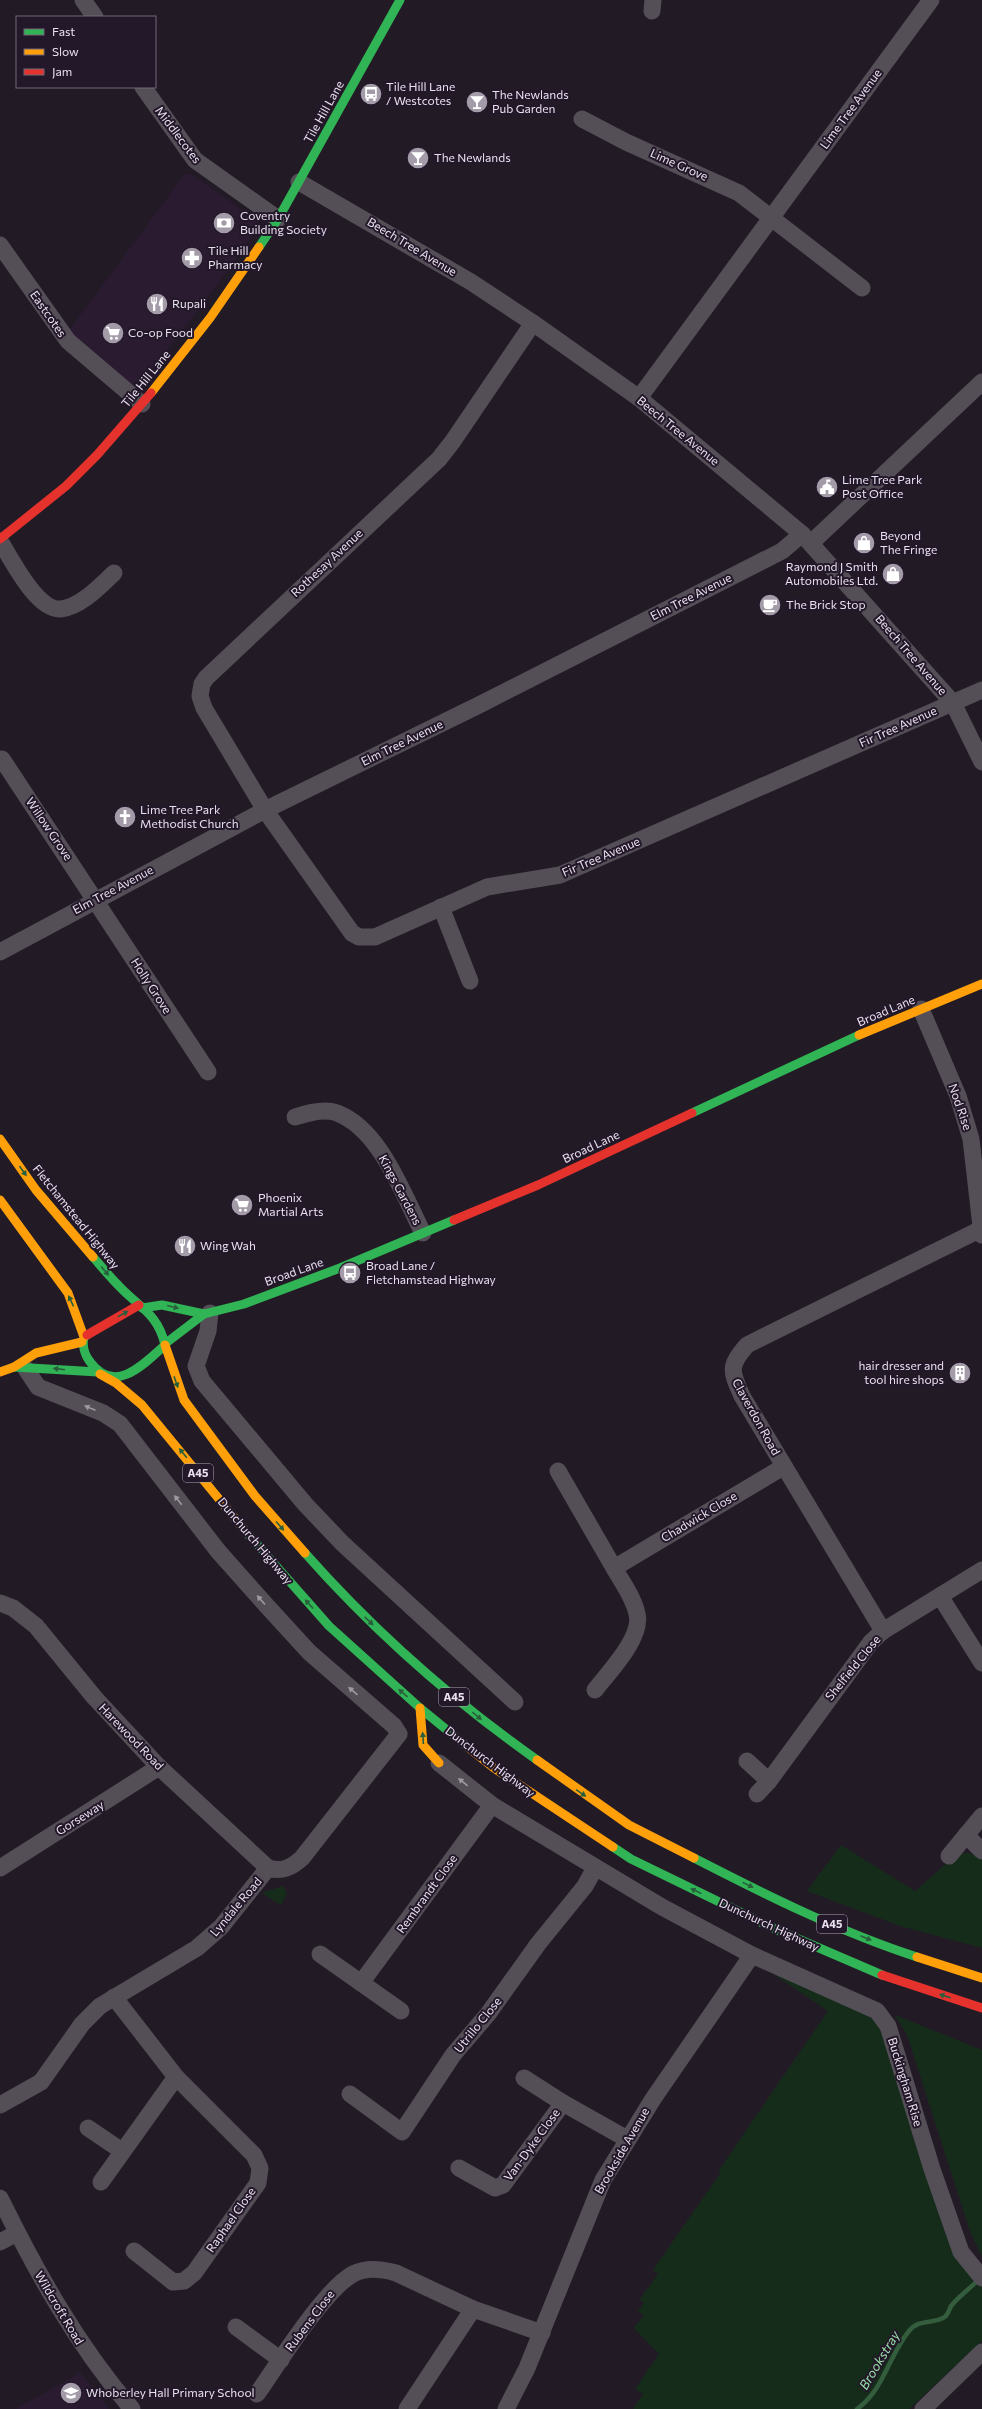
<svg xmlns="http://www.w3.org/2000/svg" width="982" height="2409" font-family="Commissioner,sans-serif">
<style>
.built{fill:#2a1b31}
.green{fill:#162c1b}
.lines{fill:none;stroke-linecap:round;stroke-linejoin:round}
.stream{stroke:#345d3d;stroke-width:4.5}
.street{stroke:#544f57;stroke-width:17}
.fast{stroke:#30b455;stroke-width:9}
.slow{stroke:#ff9f0a;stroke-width:9}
.jam{stroke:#e5322d;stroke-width:9}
.oneway{fill:#295e3d}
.oneway2{fill:#9e98a2}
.labels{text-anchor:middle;stroke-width:4;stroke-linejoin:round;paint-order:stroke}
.shield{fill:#23172a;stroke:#aea4b3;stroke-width:1}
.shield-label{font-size:11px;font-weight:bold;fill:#e9e1ee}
.poi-label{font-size:12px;fill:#e9e1ee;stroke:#23172a;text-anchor:start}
.street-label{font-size:12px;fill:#e9e1ee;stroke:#23172a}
.water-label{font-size:13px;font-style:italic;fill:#99e0a5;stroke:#23172a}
</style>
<rect width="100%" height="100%" fill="#221b26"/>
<g class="built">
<polygon points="185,174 193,175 257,221 252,235 231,266 143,382 129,385 67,333"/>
<polygon points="80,2372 109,2409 16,2409 75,2376"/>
</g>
<g class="green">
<path d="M841 1845 915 1891 956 1855C967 1851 973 1853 982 1860V1948L900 1926 807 1891Z"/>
<polygon points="283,1886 287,1893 281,1905 262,1893"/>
<polygon points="769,1971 862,2010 881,2025 982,2284 982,2341 909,2409 633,2409 643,2394 635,2389 659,2354 634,2328 644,2315 638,2311 644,2303 640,2299 658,2274 653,2270 721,2172 719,2170 828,2011"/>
<polygon points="895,2015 982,2050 982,2257 970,2231 907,2035"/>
</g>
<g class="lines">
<path class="stream" d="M857 2409C884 2390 889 2355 909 2331 919 2319 931 2324 943 2318 948 2316 949 2310 951 2306 958 2297 968 2290 976 2282"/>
<g class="street">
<polyline points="83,0 95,17"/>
<polyline points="652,11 653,0"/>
<polyline points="143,87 195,160 278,219"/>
<polyline points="582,119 626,142 739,193 862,288"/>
<polyline points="299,182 471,282 533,323 639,398 802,534 953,703 982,762"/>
<polyline points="0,245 68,341 142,404"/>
<polyline points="533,323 453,441 439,459 206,678 202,684 200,696 204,708 265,810 352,933 359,937 375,937 487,887 560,875 982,690"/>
<polyline points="639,398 931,0"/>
<path d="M0 541C12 560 37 611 61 609 81 607 101 585 114 573"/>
<polyline points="811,543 982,382"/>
<polyline points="2,759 208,1072"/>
<polyline points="441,907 470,981"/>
<polyline points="0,952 265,810 477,706 782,551 802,534"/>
<polyline points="921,1009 958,1096 971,1139 982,1235"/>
<path d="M295 1117C307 1113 325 1108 337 1113 380 1129 403 1194 423 1233"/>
<polyline points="210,1313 208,1331 196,1366 202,1381 305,1504 342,1543 515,1702"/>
<polyline points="558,1471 614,1568"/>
<polyline points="940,1596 982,1663"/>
<polyline points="0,1603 13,1608 36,1626 94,1697 159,1767 268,1868"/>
<path d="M883 1631 742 1396C731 1371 728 1367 747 1345L981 1229"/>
<path d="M595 1690C609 1672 643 1637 637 1614 634 1598 622 1582 614 1568L783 1467"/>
<polyline points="747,1761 769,1781 871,1642 883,1631 982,1570"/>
<polyline points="439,1763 492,1805 662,1907 752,1955 877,2011 888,2026 932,2169 961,2252 982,2278"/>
<polyline points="757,1794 769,1781"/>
<polyline points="966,1835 982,1851"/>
<polyline points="949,1856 982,1816"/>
<polyline points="0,1868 159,1767"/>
<polyline points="320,1954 401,2011"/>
<polyline points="361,1983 492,1805"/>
<polyline points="114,1997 176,2077 254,2155 260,2168 258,2183 194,2273 184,2281 173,2282 134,2251"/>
<polyline points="524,2078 563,2103"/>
<polyline points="350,2094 402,2132 453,2055 488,2014 538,1944 585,1886 595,1868"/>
<path d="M0 2105 41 2082 82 2024 100 2006 197 1948 221 1927 268 1868C282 1872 291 1868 302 1858L399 1734 394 1726 309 1652 266 1605 218 1551 120 1424 103 1413 38 1387 26 1369"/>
<polyline points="88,2128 122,2151"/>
<polyline points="459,2168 495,2188 503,2185 563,2103 627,2139"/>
<polyline points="101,2182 176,2077"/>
<path d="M0 2198C37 2273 77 2345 132 2409"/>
<polyline points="0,2242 17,2233"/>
<polyline points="236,2327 281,2360"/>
<path d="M257 2394C278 2364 324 2290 353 2274 366 2267 382 2269 396 2273L473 2309 542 2333"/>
<polyline points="407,2409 473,2309"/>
<polyline points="506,2409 527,2368 603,2180 653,2099 752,1955"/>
<polyline points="923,2409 982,2352"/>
</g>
<g class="fast">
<polyline points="259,247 278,219 400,0"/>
<polyline points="692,1113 859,1035"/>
<polyline points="142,1308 162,1305 204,1314"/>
<path d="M87 1335 84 1337C82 1346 85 1356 91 1363 115 1395 144 1364 165 1345 158 1313 138 1307 118 1285 109 1276 101 1266 93 1257"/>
<polyline points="166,1343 204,1314 244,1304 340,1268 454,1220"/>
<polyline points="14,1367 98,1372"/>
<polyline points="246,1532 329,1626 420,1708 469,1748"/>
<path d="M305 1553C374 1631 452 1700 537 1760"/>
<polyline points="613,1847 631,1859 775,1929 882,1975"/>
<path d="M694 1858C766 1895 840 1932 917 1957"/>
</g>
<g class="slow">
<polyline points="151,393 210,318 259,247"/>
<polyline points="859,1035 982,984"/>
<polyline points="0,1139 36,1190 93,1257"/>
<polyline points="0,1200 68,1293 84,1337"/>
<polyline points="165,1345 184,1400 255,1496 305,1553"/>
<polyline points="0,1372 14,1367 36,1353 82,1342"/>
<polyline points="100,1374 116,1383 142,1405 246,1532"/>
<polyline points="420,1708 423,1745 439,1763"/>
<polyline points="469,1748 494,1768 613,1847"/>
<polyline points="537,1760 629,1825 694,1858"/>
<polyline points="917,1957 982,1978"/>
</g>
<g class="jam">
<polyline points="0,539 66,486 97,455 151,393"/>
<polyline points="454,1220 538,1185 692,1113"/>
<polyline points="87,1335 139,1305"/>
<polyline points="882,1975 982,2008"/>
</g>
</g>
<defs><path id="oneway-solid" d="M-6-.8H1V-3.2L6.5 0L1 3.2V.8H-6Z"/></defs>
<g class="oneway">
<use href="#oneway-solid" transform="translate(23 1171) rotate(54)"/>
<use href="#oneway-solid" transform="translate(105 1271) rotate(50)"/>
<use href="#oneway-solid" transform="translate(71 1301) rotate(-115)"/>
<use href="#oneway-solid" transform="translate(173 1307) rotate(14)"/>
<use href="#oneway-solid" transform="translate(123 1314) rotate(-29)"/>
<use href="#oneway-solid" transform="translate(59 1369) rotate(-173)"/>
<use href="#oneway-solid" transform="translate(176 1382) rotate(71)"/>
<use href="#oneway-solid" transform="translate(183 1453) rotate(-129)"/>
<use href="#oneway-solid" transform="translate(280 1526) rotate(49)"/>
<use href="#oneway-solid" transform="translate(309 1604) rotate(-132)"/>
<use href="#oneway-solid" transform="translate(369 1621) rotate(43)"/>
<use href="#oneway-solid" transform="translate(403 1693) rotate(-139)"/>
<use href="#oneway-solid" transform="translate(477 1716) rotate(40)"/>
<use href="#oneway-solid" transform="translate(423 1738) rotate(-94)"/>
<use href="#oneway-solid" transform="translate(581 1793) rotate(34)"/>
<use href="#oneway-solid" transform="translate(748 1885) rotate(26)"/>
<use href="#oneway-solid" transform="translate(696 1891) rotate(-154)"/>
<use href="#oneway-solid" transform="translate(866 1938) rotate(23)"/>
<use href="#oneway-solid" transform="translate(945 1996) rotate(-162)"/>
</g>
<g class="oneway2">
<use href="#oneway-solid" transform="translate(90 1408) rotate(-158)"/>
<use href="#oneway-solid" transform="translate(178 1500) rotate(-128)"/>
<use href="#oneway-solid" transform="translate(261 1600) rotate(-131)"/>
<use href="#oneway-solid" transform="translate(353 1691) rotate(-139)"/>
<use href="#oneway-solid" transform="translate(463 1782) rotate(-141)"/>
</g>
<defs>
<g id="bus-disc" transform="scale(1.15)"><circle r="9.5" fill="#a39ca8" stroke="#23172a"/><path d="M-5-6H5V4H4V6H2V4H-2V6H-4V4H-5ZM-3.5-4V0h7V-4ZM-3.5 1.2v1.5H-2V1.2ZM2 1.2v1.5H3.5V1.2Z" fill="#fff"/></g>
<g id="bar-disc" transform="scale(1.15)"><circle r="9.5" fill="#a39ca8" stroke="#23172a"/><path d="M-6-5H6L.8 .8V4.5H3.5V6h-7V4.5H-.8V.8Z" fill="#fff"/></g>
<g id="bank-disc" transform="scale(1.15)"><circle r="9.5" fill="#a39ca8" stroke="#23172a"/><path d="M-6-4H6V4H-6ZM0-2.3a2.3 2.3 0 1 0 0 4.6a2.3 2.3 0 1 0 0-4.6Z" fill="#fff"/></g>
<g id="pharmacy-disc" transform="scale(1.15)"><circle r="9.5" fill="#a39ca8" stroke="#23172a"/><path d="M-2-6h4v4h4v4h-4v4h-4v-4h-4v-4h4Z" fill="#fff"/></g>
<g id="restaurant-disc" transform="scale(1.15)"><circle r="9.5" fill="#a39ca8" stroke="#23172a"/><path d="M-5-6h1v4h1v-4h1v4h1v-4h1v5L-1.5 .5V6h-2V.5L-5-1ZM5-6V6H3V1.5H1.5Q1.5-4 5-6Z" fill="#fff"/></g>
<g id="supermarket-disc" transform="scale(1.15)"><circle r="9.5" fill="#a39ca8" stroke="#23172a"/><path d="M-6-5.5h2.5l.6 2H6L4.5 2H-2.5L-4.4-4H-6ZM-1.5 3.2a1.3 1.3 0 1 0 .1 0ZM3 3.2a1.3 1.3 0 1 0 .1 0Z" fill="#fff"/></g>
<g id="civic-disc" transform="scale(1.15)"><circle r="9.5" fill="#a39ca8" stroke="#23172a"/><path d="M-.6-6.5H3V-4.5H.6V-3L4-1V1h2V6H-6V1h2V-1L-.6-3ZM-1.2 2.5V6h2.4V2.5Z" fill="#fff"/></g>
<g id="shop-disc" transform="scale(1.15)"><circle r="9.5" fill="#a39ca8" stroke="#23172a"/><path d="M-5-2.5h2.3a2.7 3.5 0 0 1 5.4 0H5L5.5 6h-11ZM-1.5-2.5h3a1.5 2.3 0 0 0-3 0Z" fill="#fff"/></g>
<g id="cafe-disc" transform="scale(1.15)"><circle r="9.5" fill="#a39ca8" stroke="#23172a"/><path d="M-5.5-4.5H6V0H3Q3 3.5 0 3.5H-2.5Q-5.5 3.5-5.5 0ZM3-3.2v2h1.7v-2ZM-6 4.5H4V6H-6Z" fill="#fff"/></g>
<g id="church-disc" transform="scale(1.15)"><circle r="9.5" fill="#a39ca8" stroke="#23172a"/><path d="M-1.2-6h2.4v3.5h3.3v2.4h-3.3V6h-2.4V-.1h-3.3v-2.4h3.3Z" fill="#fff"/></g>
<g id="building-disc" transform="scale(1.15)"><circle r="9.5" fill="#a39ca8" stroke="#23172a"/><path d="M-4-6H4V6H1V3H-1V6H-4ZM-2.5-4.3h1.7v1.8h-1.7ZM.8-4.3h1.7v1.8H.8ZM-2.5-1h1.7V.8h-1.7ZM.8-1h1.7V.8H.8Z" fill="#fff"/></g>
<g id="school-disc" transform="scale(1.15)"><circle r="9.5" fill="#a39ca8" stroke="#23172a"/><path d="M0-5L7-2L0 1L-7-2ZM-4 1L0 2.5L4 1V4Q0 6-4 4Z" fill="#fff"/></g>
</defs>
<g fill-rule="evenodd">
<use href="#bus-disc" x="371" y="94"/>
<use href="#bar-disc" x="477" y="102"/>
<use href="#bar-disc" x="418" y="158"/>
<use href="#bank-disc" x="224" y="223"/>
<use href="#pharmacy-disc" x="192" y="258"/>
<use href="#restaurant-disc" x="157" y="304"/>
<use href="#supermarket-disc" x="113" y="333"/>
<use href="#civic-disc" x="827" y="487"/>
<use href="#shop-disc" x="864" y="543"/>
<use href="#shop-disc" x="893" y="574"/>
<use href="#cafe-disc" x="770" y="605"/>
<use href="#church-disc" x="125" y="817"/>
<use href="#supermarket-disc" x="242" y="1205"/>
<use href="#restaurant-disc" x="185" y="1246"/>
<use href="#bus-disc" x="350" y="1273"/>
<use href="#building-disc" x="960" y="1373"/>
<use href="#school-disc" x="71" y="2393"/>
</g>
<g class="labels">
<g class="shield">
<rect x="183" y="1464" width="30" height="18" rx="3"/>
<rect x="439" y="1688" width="30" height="18" rx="3"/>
<rect x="817" y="1915" width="30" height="18" rx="3"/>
</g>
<g class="shield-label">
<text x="198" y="1477">A45</text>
<text x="454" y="1701">A45</text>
<text x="832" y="1928">A45</text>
</g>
<g class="poi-label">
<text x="386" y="91">Tile Hill Lane<tspan x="386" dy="14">/ Westcotes</tspan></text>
<text x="492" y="99">The Newlands<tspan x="492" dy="14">Pub Garden</tspan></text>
<text x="434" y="162">The Newlands</text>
<text x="240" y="220">Coventry<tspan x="240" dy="14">Building Society</tspan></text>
<text x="208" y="255">Tile Hill<tspan x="208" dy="14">Pharmacy</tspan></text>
<text x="172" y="308">Rupali</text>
<text x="128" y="337">Co-op Food</text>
<text x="842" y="484">Lime Tree Park<tspan x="842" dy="14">Post Office</tspan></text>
<text x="880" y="540">Beyond<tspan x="880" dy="14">The Fringe</tspan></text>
<text x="878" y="571" text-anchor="end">Raymond J Smith<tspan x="878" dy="14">Automobiles Ltd.</tspan></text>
<text x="786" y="609">The Brick Stop</text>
<text x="140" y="814">Lime Tree Park<tspan x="140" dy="14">Methodist Church</tspan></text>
<text x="258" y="1202">Phoenix<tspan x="258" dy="14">Martial Arts</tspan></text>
<text x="200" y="1250">Wing Wah</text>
<text x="366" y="1270">Broad Lane /<tspan x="366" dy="14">Fletchamstead Highway</tspan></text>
<text x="944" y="1370" text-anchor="end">hair dresser and<tspan x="944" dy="14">tool hire shops</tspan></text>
<text x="86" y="2397">Whoberley Hall Primary School</text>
</g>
<g class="street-label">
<text transform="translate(851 109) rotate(-54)" y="4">Lime Tree Avenue</text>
<text transform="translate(324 112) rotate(-61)" y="4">Tile Hill Lane</text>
<text transform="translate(178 135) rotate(53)" y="4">Middlecotes</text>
<text transform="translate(679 165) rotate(24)" y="4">Lime Grove</text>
<text transform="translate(412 247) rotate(31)" y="4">Beech Tree Avenue</text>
<text transform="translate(48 314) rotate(55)" y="4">Eastcotes</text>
<text transform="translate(146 379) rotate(-51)" y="4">Tile Hill Lane</text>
<text transform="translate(678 431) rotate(39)" y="4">Beech Tree Avenue</text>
<text transform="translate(327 563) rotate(-43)" y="4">Rothesay Avenue</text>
<text transform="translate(691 597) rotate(-27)" y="4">Elm Tree Avenue</text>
<text transform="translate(911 655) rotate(49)" y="4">Beech Tree Avenue</text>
<text transform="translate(898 727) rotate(-24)" y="4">Fir Tree Avenue</text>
<text transform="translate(402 743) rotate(-26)" y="4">Elm Tree Avenue</text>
<text transform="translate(49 829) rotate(56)" y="4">Willow Grove</text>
<text transform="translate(601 857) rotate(-23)" y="4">Fir Tree Avenue</text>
<text transform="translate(113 890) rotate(-28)" y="4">Elm Tree Avenue</text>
<text transform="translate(151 986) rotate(57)" y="4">Holly Grove</text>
<text transform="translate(886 1011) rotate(-23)" y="4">Broad Lane</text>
<text transform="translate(960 1107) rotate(71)" y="4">Nod Rise</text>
<text transform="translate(591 1147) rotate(-25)" y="4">Broad Lane</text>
<text transform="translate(400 1190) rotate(62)" y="4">Kings Gardens</text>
<text transform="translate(76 1217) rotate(51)" y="4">Fletchamstead Highway</text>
<text transform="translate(294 1272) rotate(-20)" y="4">Broad Lane</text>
<text transform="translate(756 1417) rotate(61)" y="4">Claverdon Road</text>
<text transform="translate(699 1517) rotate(-31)" y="4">Chadwick Close</text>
<text transform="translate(255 1541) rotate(50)" y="4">Dunchurch Highway</text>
<text transform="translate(853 1668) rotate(-51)" y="4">Shelfield Close</text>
<text transform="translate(131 1737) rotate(46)" y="4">Harewood Road</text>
<text transform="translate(490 1762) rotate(37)" y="4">Dunchurch Highway</text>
<text transform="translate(80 1818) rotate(-32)" y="4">Gorseway</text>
<text transform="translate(427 1894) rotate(-54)" y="4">Rembrandt Close</text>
<text transform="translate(236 1907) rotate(-50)" y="4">Lyndale Road</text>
<text transform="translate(769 1925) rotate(25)" y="4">Dunchurch Highway</text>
<text transform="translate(478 2025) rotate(-51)" y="4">Utrillo Close</text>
<text transform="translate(905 2082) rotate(73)" y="4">Buckingham Rise</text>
<text transform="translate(532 2145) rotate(-54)" y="4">Van-Dyke Close</text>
<text transform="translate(622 2151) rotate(-60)" y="4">Brookside Avenue</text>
<text transform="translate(231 2220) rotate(-55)" y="4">Raphael Close</text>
<text transform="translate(59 2308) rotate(59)" y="4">Wildcroft Road</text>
<text transform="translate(310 2321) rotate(-53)" y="4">Rubens Close</text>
</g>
<g class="water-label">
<text transform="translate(879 2360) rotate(-59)" y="5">Brookstray</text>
</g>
</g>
<rect x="16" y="16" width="140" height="72" fill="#23172a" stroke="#726878"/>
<rect x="24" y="29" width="20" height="6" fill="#30b455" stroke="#726878"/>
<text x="52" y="36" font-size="12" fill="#e9e1ee">Fast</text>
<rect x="24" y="49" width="20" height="6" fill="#ff9f0a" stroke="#726878"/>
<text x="52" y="56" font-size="12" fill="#e9e1ee">Slow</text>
<rect x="24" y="69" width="20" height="6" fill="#e5322d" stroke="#726878"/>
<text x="52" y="76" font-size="12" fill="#e9e1ee">Jam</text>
</svg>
